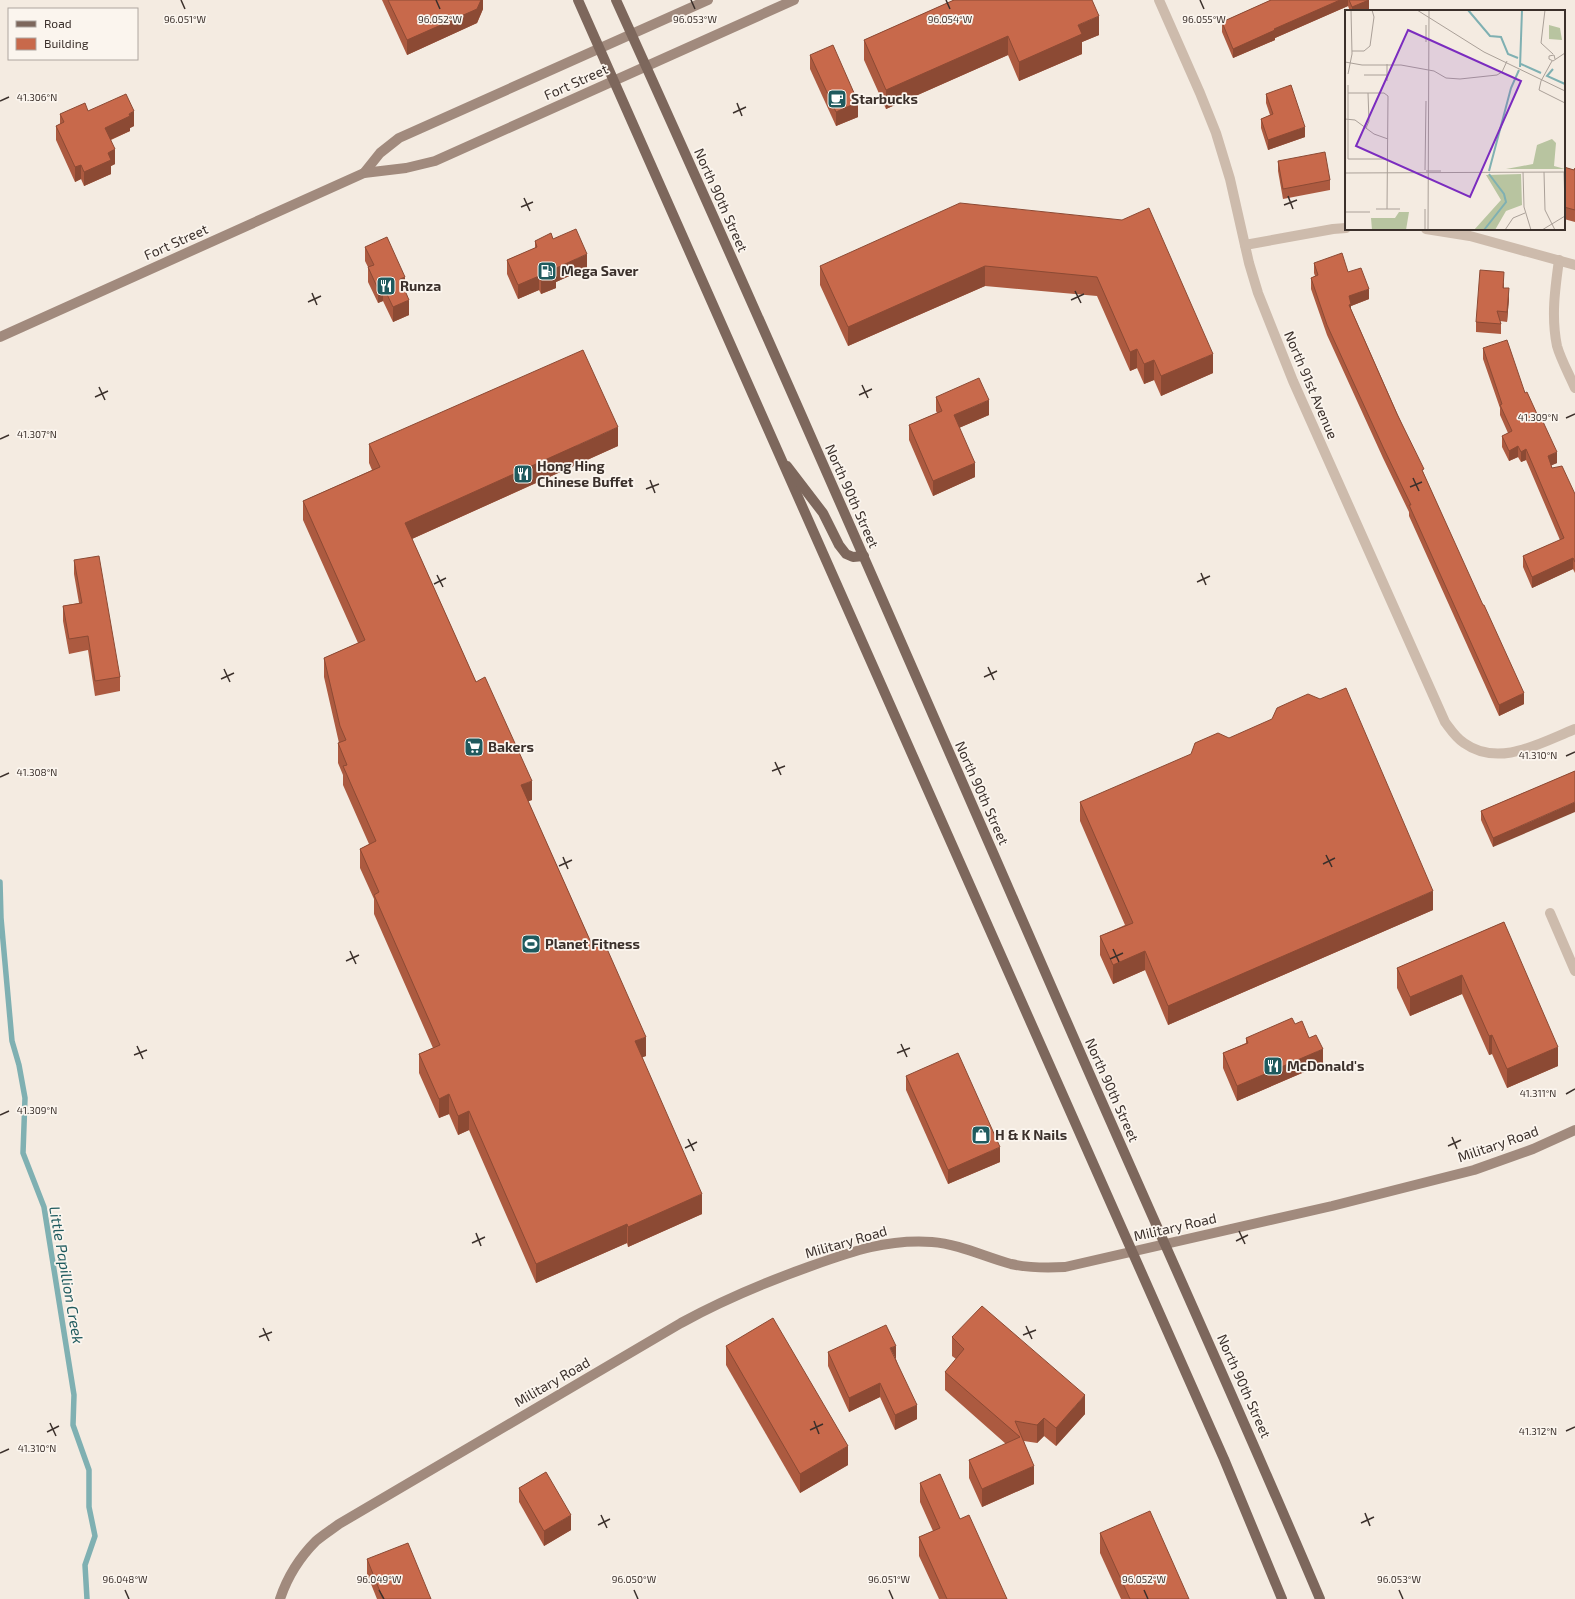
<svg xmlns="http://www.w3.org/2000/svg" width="1575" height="1599" font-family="'Exo 2',sans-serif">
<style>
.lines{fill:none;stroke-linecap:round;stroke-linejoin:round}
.stream{stroke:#7fb0b2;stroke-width:5.5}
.street{stroke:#cdbbac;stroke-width:10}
.secondary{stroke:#a18a7d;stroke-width:10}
.primary{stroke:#7d675c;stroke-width:10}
.wall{fill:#ac5a40}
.shaded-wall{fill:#8c4a34}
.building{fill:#c8694b;stroke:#8c4a34}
.ticks{fill:none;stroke:#3b302b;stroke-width:1.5}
.labels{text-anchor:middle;stroke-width:3.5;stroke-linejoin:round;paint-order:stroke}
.street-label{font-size:14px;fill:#3b302b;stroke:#fbf5ee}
.poi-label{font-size:14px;font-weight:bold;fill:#3b302b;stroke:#fbf5ee;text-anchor:start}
.water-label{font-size:15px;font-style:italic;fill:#1f5a5e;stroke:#fbf5ee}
.inset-river{fill:none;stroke:#7fb0b2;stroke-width:2}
.inset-road{fill:none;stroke:#aaa098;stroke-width:1}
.view{fill:#7b2cbf;fill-opacity:0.15;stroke:#7b2cbf;stroke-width:2}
.inset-edge{fill:none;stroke:#3b302b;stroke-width:2}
.ticks-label{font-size:10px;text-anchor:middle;fill:#3b302b;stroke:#fbf5ee;stroke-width:3.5;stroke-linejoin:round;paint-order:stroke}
</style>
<rect width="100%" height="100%" fill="#f4ebe1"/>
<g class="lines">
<polyline class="stream" points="0,882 1,918 12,1041 19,1065 25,1098 23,1153 44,1207 74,1395 73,1425 89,1470 89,1507 95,1536 85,1565 87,1599"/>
<g class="street">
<path d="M1159 0 1200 93 1216 133 1230 179 1249 263 1258 293 1293 381 1445 722C1451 730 1456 738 1464 743 1499 768 1540 743 1575 729"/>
<polyline points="1426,229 1470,236 1575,265"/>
<polyline points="1245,245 1333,229 1346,228"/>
<path d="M1559 260C1555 289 1551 317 1557 346 1561 360 1569 374 1575 388"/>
<polyline points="1550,913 1575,971"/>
</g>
<g class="secondary">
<polyline points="364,173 380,153 399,138 708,0"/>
<polyline points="0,337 364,173 406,168 435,161 794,0"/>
<path d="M280 1599C287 1578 300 1557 316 1541 323 1535 331 1530 339 1524L681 1323C723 1300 766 1282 811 1266 853 1251 887 1239 932 1242 959 1244 985 1257 1011 1264 1029 1268 1047 1268 1065 1267L1332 1206 1474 1170 1533 1149 1575 1130"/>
</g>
<g class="primary">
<polyline points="578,0 1224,1459 1282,1599"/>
<path d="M616 0C772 344 922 690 1073 1036 1155 1224 1240 1410 1320 1599"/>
<polyline points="787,466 823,513 839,545 846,554 853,557 864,556"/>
</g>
</g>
<g class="wall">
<polygon points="382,0 483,0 483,9 477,23 407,55"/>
<polygon points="954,0 1099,35 1082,42 1082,54 1019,81 1008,55 886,109 864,60 864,40"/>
<polygon points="1271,0 1369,0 1369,10 1366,11 1350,11 1348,6 1275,38 1275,40 1233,58 1222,32 1222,22"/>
<polygon points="810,55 858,117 836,126 810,69"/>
<polygon points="1266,94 1305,137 1268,150 1261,128 1261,119 1270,115 1266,103"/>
<polygon points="88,111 134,126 130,128 130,131 111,140 115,164 111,166 111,174 84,186 81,179 75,182 56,140 56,126 60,124 60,114"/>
<polygon points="1278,161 1330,180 1330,190 1283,199 1278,171"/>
<polygon points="1564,167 1574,170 1575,168 1575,222 1564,219"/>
<polygon points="1122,220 1213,373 1161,396 1154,380 1144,384 1137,368 1130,371 1097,296 985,286 848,346 820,285 820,266"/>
<polygon points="553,239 587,268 556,282 556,288 541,294 539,290 518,299 507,274 507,260 535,248 535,241"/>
<polygon points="365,247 405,290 409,315 393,322 383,301 378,303 368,282 368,267 365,261"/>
<polygon points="1314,263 1348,272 1369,299 1351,306 1351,309 1424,474 1524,704 1499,716 1409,516 1409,512 1383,458 1327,335 1311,289 1311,278 1315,276 1314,273"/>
<polygon points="1504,282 1504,288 1509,298 1507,322 1500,321 1501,324 1501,334 1476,332 1476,322"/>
<polygon points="1483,348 1525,393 1557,463 1551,465 1552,468 1575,494 1575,573 1573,569 1532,588 1523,567 1523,556 1560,540 1526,460 1521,462 1518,457 1509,461 1502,447 1502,436 1508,433 1500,415 1500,408 1483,359"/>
<polygon points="936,397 989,415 959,428 975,477 933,496 909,440 909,425 937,413 936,411"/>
<polygon points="369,444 618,446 412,539 476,682 532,800 528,801 593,947 646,1056 642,1057 702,1214 628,1247 627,1243 536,1283 469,1130 458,1135 449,1114 439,1118 419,1073 419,1054 433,1048 374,914 374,899 360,868 360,849 369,844 343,785 343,775 338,763 338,743 339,743 324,677 324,658 358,643 303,520 303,501 372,470 369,463"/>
<polygon points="74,560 120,677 120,691 95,696 88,650 69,654 63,621 63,606 79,603 74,574"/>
<polygon points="1575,771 1493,847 1481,820 1481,811"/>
<polygon points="1080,802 1433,910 1168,1025 1145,970 1113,984 1100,955 1100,936 1125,925 1080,821"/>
<polygon points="1504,922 1558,1066 1507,1088 1492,1054 1489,1055 1462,994 1410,1016 1397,988 1397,968"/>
<polygon points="1295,1024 1309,1038 1323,1064 1237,1101 1223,1068 1223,1053 1246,1043 1246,1038"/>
<polygon points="906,1076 1000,1162 948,1184 906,1090"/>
<polygon points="952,1337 1085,1414 1056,1446 1044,1436 1037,1443 1024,1441 1034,1484 982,1507 969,1478 969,1460 1006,1444 945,1390 945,1372 956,1359 952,1356"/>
<polygon points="726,1346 848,1465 800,1493 726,1365"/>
<polygon points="828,1352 896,1359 917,1419 895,1430 880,1397 849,1412 828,1366"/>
<polygon points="920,1483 960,1519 1007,1599 939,1599 919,1556 919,1537 933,1531 920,1502"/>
<polygon points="519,1488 571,1530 544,1546 519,1502"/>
<polygon points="1100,1533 1189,1599 1121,1599 1100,1553"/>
<polygon points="367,1559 431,1599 377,1599 367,1574"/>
</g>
<g class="shaded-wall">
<polygon points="481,0 483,0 483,9 477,23 407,55 407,40"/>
<polygon points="1340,0 1348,0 1348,6 1275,38 1275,40 1233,58 1233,49 1274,29"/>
<polygon points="1369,0 1369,10 1366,11 1352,11 1352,7"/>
<polygon points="1099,16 1099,35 1082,42 1082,54 1019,81 1019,62 1078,25"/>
<polygon points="1008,36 1008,55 886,109 886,90"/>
<polygon points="858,102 858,117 836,126 836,112"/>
<polygon points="134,111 134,126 130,128 130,131 105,142 105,128"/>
<polygon points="1305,127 1305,137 1268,150 1268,140"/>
<polygon points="115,149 115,164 111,166 111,174 84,186 84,172 108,153"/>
<polygon points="81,165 81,179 75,182 75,167"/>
<polygon points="587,254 587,268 556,282 556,288 541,294 541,280 554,269"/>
<polygon points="985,266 985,286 848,346 848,327"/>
<polygon points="539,276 539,290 518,299 518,285"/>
<polygon points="405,277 405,291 400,279"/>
<polygon points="383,286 383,301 378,303 378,289"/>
<polygon points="1509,288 1509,298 1507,322 1507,312"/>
<polygon points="1369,289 1369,299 1351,306 1351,314 1349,306 1349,296"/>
<polygon points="409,300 409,315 393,322 393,307"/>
<polygon points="1137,349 1137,368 1130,371 1130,352"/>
<polygon points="1213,354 1213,373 1161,396 1161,376"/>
<polygon points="1154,360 1154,380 1144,384 1144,364"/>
<polygon points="989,400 989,415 954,430 954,415"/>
<polygon points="618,427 618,446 405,542 405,523"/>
<polygon points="1518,446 1518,457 1509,461 1509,451"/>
<polygon points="1526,449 1526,460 1521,462 1521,452"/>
<polygon points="1557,452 1557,463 1548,467 1548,456"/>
<polygon points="975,463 975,477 933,496 933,481"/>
<polygon points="1573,558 1573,569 1532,588 1532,577"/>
<polygon points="1524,693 1524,704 1499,716 1499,705"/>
<polygon points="532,781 532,800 521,804 521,785"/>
<polygon points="1575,802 1575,812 1493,847 1493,838"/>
<polygon points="1433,891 1433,910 1168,1025 1168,1006"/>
<polygon points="1145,951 1145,970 1113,984 1113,965"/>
<polygon points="1462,975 1462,994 1410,1016 1410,997"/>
<polygon points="1492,1035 1492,1054 1489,1055 1489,1036"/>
<polygon points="646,1037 646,1056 635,1060 635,1041"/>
<polygon points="1558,1047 1558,1066 1507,1088 1507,1069"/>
<polygon points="1323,1049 1323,1064 1237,1101 1237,1086"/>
<polygon points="449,1094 449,1114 439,1118 439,1099"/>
<polygon points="469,1111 469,1130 458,1135 458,1116"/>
<polygon points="1000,1147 1000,1162 948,1184 948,1170"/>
<polygon points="702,1194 702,1214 628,1247 628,1227"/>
<polygon points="627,1224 627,1243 536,1283 536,1264"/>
<polygon points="896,1346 896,1360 890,1348"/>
<polygon points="880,1383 880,1397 849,1412 849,1398"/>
<polygon points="1085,1395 1085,1414 1056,1446 1056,1428"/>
<polygon points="917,1405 917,1419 895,1430 895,1415"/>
<polygon points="1044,1418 1044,1436 1037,1443 1037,1425"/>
<polygon points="848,1446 848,1465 800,1493 800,1474"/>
<polygon points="1034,1466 1034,1484 982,1507 982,1489"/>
<polygon points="571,1515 571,1530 544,1546 544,1531"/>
</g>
<g class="building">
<polygon points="388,0 481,0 477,9 407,40"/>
<polygon points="954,0 1092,0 1099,16 1078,25 1082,34 1019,62 1008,36 886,90 864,40"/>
<polygon points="1271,0 1340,0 1274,29 1275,30 1233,49 1222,22"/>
<polygon points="1349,0 1369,0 1352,7"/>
<polygon points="833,45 858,102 836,112 810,55"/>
<polygon points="1291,85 1305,127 1268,140 1261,119 1273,114 1266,94"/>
<polygon points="126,94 134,111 129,114 130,116 105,128 115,149 108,153 111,160 84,172 81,165 75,167 56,126 64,122 60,114 85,103 88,111"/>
<polygon points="1325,152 1330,180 1283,189 1278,161"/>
<polygon points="1564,167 1574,170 1575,168 1575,210 1564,207 1564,202 1565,198 1564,197"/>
<polygon points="960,203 1122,220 1149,208 1213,354 1161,376 1154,360 1144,364 1137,349 1130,352 1097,277 985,266 848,327 820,266"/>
<polygon points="576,229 587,254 554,269 556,273 541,280 539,276 518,285 507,260 537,247 535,241 551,233 553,239"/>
<polygon points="387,237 405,277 400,279 409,300 393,307 383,286 378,289 368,267 374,265 365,247"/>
<polygon points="1342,253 1348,272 1361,268 1369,289 1349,296 1351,304 1349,305 1397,414 1424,469 1422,470 1483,605 1484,605 1524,693 1499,705 1409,505 1411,505 1383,447 1327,325 1311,278 1318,275 1314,263"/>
<polygon points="1480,270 1504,272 1503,288 1509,288 1507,312 1497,311 1501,324 1476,322"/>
<polygon points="1507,340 1525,393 1527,392 1537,414 1539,413 1557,452 1548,456 1552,468 1562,466 1575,494 1575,562 1573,558 1532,577 1523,556 1564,538 1526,449 1521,452 1518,446 1509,451 1502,436 1512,431 1500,405 1502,404 1483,348"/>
<polygon points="583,350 618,427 405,523 476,682 485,677 532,781 521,785 593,947 604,942 646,1037 635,1041 702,1194 628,1227 627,1224 536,1264 469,1111 458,1116 449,1094 439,1099 419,1054 440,1045 374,895 379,892 360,849 376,841 343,766 347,765 338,743 346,740 340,726 324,658 365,640 303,501 380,467 369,444"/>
<polygon points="979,378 989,400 954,415 975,463 933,481 909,425 942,411 936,397"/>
<polygon points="99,556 120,677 95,681 88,636 69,639 63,606 82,603 74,560"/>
<polygon points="1346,688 1433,891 1168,1006 1145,951 1113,965 1100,936 1133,923 1080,802 1191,754 1195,743 1218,733 1229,738 1272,719 1277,708 1308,694 1320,699"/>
<polygon points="1575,771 1575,802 1493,838 1481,811"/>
<polygon points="1504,922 1558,1047 1507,1069 1492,1035 1489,1036 1462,975 1410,997 1397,968"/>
<polygon points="1292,1018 1295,1024 1302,1021 1309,1038 1316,1035 1323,1049 1237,1086 1223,1053 1248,1043 1246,1038"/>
<polygon points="958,1053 1000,1147 948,1170 906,1076"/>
<polygon points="982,1306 1085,1395 1056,1428 1044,1418 1037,1425 1015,1421 1034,1466 982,1489 969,1460 1020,1437 945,1372 964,1349 952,1337"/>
<polygon points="773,1318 848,1446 800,1474 726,1346"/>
<polygon points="886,1325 896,1346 890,1348 917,1405 895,1415 880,1383 849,1398 828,1352"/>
<polygon points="546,1472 571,1515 544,1531 519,1488"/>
<polygon points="940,1474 960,1519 969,1515 1007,1599 947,1599 919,1537 940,1528 920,1483"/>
<polygon points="1150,1511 1189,1599 1130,1599 1100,1533"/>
<polygon points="408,1543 431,1599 383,1599 367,1559"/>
</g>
<path class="ticks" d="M181 0 185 9M436 0 440 9M691 0 695 9M946 0 950 9M1200 0 1204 9M0 101 9 97M737 103 742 116M733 113 746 107M1288 196 1293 209M524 198 530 211M1284 205 1297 200M521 207 533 202M1075 291 1081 303M312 293 317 305M1071 300 1084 294M308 302 321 296M862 385 868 398M99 387 105 400M859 395 872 389M95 397 108 391M1566 418 1575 414M0 439 9 435M1413 478 1419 491M650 480 655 493M1410 487 1422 482M646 489 659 484M1201 573 1206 585M437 575 443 587M1197 582 1210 576M434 584 446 578M988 667 994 680M224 669 230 682M984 677 997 671M221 679 234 673M1566 756 1575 752M775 762 781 775M772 771 785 766M0 777 9 773M1326 855 1332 867M563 857 568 869M1323 864 1335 858M559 866 572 860M1113 949 1119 962M350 951 356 964M1110 959 1123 953M346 961 359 955M901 1044 907 1057M137 1046 143 1059M897 1053 910 1048M134 1055 147 1050M1566 1094 1575 1089M0 1115 9 1111M1452 1137 1457 1149M688 1139 694 1151M1448 1146 1461 1140M685 1148 697 1142M1239 1231 1245 1244M476 1233 481 1246M1236 1241 1248 1235M472 1243 485 1237M1026 1326 1032 1339M263 1328 269 1341M1023 1335 1036 1330M259 1337 272 1332M814 1421 819 1434M50 1423 56 1436M810 1430 823 1424M1566 1431 1575 1427M47 1432 59 1426M0 1453 9 1449M1365 1513 1370 1526M601 1515 607 1528M1361 1523 1374 1517M598 1525 610 1519M125 1590 129 1599M379 1590 384 1599M634 1590 638 1599M889 1590 893 1599M1144 1590 1148 1599M1399 1590 1403 1599"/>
<defs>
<g id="cafe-square" transform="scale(1)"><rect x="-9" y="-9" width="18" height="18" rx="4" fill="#1f5a5e" stroke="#fbf5ee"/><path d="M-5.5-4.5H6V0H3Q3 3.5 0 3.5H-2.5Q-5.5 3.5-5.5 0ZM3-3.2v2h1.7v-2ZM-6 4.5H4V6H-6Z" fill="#fff"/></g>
<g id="fuel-square" transform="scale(1)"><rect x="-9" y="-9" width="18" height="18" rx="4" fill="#1f5a5e" stroke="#fbf5ee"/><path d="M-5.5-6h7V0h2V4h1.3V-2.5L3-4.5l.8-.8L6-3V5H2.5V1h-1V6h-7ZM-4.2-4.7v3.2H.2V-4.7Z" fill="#fff"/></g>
<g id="restaurant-square" transform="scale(1)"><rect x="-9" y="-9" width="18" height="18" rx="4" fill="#1f5a5e" stroke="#fbf5ee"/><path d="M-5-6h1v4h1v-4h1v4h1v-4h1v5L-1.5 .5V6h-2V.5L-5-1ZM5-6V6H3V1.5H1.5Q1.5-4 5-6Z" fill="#fff"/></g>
<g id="supermarket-square" transform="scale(1)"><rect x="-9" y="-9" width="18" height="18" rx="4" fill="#1f5a5e" stroke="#fbf5ee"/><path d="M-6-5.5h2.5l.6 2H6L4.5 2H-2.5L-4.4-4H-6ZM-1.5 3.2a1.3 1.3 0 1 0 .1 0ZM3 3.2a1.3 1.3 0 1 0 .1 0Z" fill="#fff"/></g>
<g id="stadium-square" transform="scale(1)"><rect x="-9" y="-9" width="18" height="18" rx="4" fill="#1f5a5e" stroke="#fbf5ee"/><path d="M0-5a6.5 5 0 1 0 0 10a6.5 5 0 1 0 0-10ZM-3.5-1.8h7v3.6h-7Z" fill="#fff"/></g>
<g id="shop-square" transform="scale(1)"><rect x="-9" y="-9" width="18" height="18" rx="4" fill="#1f5a5e" stroke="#fbf5ee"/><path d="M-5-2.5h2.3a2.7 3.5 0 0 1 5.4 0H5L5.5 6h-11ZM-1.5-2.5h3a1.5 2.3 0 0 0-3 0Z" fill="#fff"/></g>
</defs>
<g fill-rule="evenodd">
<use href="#cafe-square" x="837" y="99"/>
<use href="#fuel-square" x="547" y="271"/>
<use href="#restaurant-square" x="386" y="286"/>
<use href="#restaurant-square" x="523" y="474"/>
<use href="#supermarket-square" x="474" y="747"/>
<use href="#stadium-square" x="531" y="944"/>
<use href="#restaurant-square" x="1273" y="1066"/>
<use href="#shop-square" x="981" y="1135"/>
</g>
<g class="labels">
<g class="street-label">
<text transform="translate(576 82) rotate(-24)" y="5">Fort Street</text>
<text transform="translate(721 200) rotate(66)" y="5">North 90th Street</text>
<text transform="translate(176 242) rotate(-24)" y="5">Fort Street</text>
<text transform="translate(1311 385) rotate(67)" y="5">North 91st Avenue</text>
<text transform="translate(852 496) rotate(66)" y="5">North 90th Street</text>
<text transform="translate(982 793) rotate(66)" y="5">North 90th Street</text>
<text transform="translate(1112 1090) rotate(66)" y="5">North 90th Street</text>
<text transform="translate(1498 1144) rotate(-19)" y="5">Military Road</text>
<text transform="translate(1175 1227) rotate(-13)" y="5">Military Road</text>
<text transform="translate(846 1242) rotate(-16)" y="5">Military Road</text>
<text transform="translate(552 1382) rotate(-30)" y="5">Military Road</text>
<text transform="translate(1244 1386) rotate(66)" y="5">North 90th Street</text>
</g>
<g class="poi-label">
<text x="851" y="104">Starbucks</text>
<text x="561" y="276">Mega Saver</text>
<text x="400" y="291">Runza</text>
<text x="537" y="471">Hong Hing<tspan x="537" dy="16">Chinese Buffet</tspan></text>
<text x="488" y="752">Bakers</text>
<text x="545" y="949">Planet Fitness</text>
<text x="1287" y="1071">McDonald's</text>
<text x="995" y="1140">H &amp; K Nails</text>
</g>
<g class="water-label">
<text transform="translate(66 1275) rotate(80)" y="5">Little Papillion Creek</text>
</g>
</g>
<g transform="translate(1345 10)">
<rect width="220" height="220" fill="#f4ebe1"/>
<path d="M204 15 215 18 217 30 204 29ZM207 129 211 133 209 156 220 159H161L188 154 192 135ZM176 164 177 195 161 201 150 220H129L156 190 141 165ZM54 202H64L61 220H27L26 208H50Z" fill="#b8c4a0"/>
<path class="inset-river" d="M123 0 145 26 156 27 163 44 173 48M176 54 196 63M175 57 177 0M208 59 202 66 220 74M144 161 166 78 174 60M139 220 161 192 159 184 144 164"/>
<path class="inset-road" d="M72 0 139 42 220 81M200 0 196 33 208 44M81 32V15M7 41H19L25 36 29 7 27 0M210 49 209 45 204 46V49L208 51 220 43M0 52 17 55H56L89 61 101 68 115 69 152 65 157 62 162 51M3 64 7 44 6 0M19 65H42M42 71V54M196 71 194 80 220 93M196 71 207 51M3 75V149H41M3 83H39L43 86 42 199M0 109 10 110 29 124 43 129M21 118 24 111 23 83M80 160 81 91M81 161H96M178 162 179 197 186 220M199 162 200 200 210 220M219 162 220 196M0 163 220 162M31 199H55M0 202H25M80 220V199M83 220 84 0M160 220 168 208 180 203M197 220 220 206"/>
<path class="view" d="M63 20 176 71 125 187 11 136Z"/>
<rect width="220" height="220" class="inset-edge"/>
</g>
<g class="ticks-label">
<text x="185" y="23">96.051°W</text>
<text x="440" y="23">96.052°W</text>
<text x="695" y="23">96.053°W</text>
<text x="950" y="23">96.054°W</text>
<text x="1204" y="23">96.055°W</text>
<text x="37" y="101">41.306°N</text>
<text x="1538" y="421">41.309°N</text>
<text x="37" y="438">41.307°N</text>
<text x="1538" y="759">41.310°N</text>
<text x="37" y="776">41.308°N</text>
<text x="1538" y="1097">41.311°N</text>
<text x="37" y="1114">41.309°N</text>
<text x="1538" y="1435">41.312°N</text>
<text x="37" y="1452">41.310°N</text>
<text x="125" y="1583">96.048°W</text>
<text x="379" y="1583">96.049°W</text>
<text x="634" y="1583">96.050°W</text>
<text x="889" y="1583">96.051°W</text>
<text x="1144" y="1583">96.052°W</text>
<text x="1399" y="1583">96.053°W</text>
</g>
<rect x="8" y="8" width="130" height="52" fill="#fbf5ee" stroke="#aea6a0"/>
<rect x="16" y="21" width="20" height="6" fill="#7d675c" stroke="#aea6a0"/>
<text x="44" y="28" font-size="12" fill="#3b302b">Road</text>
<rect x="16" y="38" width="20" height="12" fill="#c8694b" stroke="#aea6a0"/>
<text x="44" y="48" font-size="12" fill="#3b302b">Building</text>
</svg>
